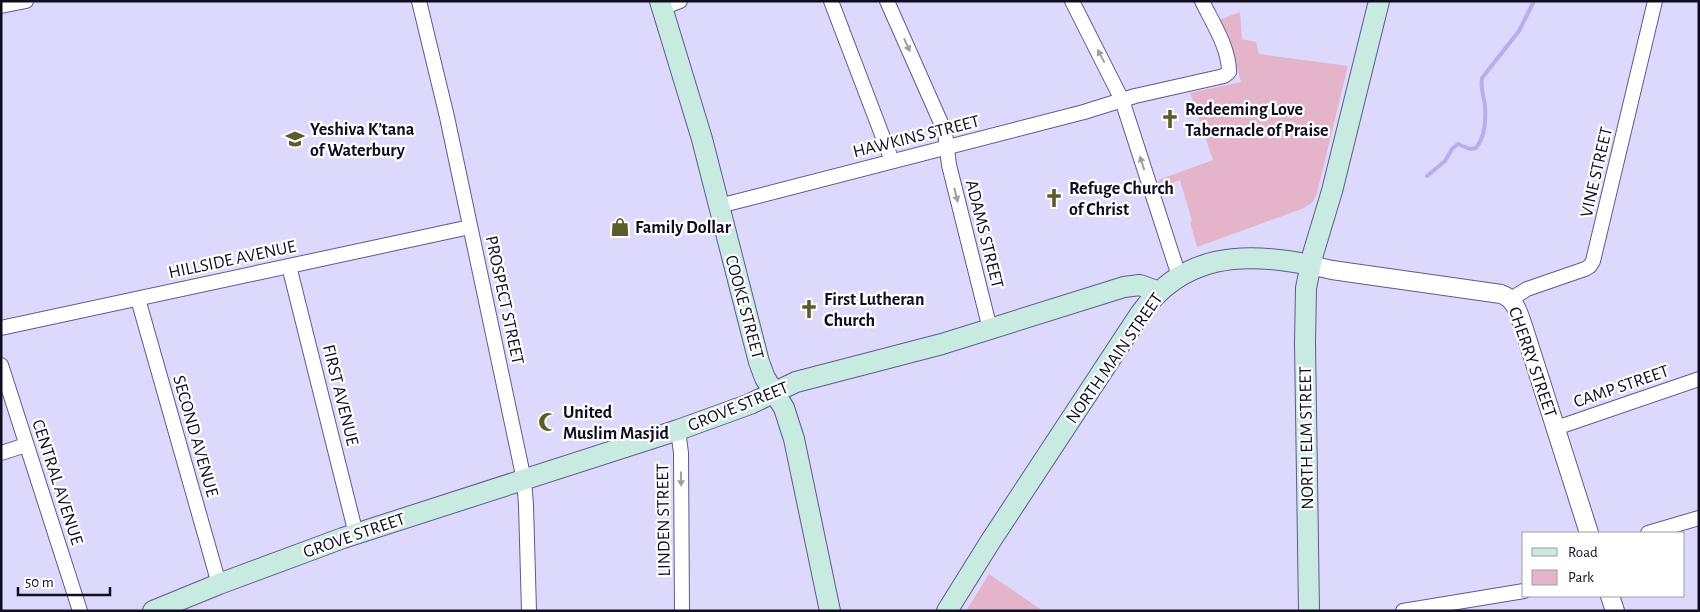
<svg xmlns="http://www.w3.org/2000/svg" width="1700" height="612" font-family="'Alegreya Sans',sans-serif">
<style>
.park{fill:#e4b5ca}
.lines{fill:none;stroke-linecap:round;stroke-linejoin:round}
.stream{stroke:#b7afeb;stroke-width:4}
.minor-casing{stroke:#61598c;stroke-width:16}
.tertiary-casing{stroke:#61598c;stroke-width:20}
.secondary-casing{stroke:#61598c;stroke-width:22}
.minor{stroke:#fff;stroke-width:14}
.tertiary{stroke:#fff;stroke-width:18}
.secondary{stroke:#c8eae0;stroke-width:20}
.oneway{fill:#9f9ea6}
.labels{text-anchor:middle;stroke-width:4.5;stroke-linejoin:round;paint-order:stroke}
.poi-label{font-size:18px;font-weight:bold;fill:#100d21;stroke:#fff;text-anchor:start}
.street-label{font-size:18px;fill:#100d21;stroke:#fff}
</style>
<rect width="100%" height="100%" fill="#ddd9fd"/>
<g class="park">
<polygon points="1240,12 1242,39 1256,42 1259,54 1348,66 1317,193 1313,202 1304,208 1197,247 1190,222 1192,221 1180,180 1160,187 1158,180 1213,160 1190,93 1241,82 1230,43 1219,20"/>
<polygon points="989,574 1043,611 966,611"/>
</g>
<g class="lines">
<path class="stream" d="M1427 176 1445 161 1452 149 1458 144 1470 149 1476 148C1485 137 1486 120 1485 106 1484 96 1480 89 1482 78L1519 31 1534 1"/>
<g class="minor-casing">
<g id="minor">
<polyline points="419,1 447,117 524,480 526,505 529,611"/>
<polyline points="831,1 892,161"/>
<polyline points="887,1 945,132 949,165 990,329"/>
<polyline points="1072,1 1122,100 1179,276"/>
<polyline points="1,6 26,1"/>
<polyline points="662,8 680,1"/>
<path d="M719 206 1084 112 1135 96 1224 76 1229 72C1229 47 1212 22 1202 1"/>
<polyline points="289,266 356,534"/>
<polyline points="138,299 219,584"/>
<polyline points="1511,299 1527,289 1585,269 1590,266 1593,261 1655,1"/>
<polyline points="1,328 470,227"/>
<polyline points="1,365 80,611"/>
<polyline points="1556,428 1699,379"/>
<polyline points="678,430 681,453 682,611"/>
<polyline points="1,453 26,445"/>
<polyline points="1648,533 1699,518"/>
<polyline points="1403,611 1524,591"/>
</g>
</g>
<g class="tertiary-casing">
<g id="tertiary">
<path d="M1310 265 1332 270 1501 294C1516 299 1519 315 1524 329L1589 533"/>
<polyline points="1610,596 1615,611"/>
</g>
</g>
<g class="secondary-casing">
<g id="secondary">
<polyline points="660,1 702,139 759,362 765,378 784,408 794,439 830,611"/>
<polyline points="153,611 219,584 343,538 678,430 750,404 796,382 942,344 1124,287 1140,285 1159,292"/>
<path d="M947 611 990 542 1140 314C1183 254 1243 251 1310 265"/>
<polyline points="1309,611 1305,343 1306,288 1313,254 1332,191 1379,1"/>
</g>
</g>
<use href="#minor" class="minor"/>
<use href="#tertiary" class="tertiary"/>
<use href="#secondary" class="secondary"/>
</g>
<defs><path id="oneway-solid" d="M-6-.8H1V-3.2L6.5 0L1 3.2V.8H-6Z" transform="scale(1.25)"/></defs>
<g class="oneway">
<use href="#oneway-solid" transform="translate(907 45) rotate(66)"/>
<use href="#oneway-solid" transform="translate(1101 56) rotate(-118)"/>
<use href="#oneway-solid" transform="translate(1142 163) rotate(-108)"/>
<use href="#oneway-solid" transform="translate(956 195) rotate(76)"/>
<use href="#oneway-solid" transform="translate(681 479) rotate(89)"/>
</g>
<defs>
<g id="church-bare" transform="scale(1.5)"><path d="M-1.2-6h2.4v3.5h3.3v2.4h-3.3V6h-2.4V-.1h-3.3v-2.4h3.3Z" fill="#5b5c29" stroke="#fff" stroke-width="2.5" paint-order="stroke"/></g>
<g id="school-bare" transform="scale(1.5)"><path d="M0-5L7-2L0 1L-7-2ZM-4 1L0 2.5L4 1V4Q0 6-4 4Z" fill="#5b5c29" stroke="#fff" stroke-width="2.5" paint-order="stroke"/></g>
<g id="shop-bare" transform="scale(1.5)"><path d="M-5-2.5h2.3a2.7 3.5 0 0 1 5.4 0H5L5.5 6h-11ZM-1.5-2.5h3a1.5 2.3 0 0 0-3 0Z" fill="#5b5c29" stroke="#fff" stroke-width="2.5" paint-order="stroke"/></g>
<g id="mosque-bare" transform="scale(1.5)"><path d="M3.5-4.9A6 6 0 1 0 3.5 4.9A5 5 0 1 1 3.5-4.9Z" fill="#5b5c29" stroke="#fff" stroke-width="2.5" paint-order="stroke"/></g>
</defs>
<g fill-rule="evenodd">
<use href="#church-bare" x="1170" y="119"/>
<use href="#school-bare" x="295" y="139"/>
<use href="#church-bare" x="1054" y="198"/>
<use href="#shop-bare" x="620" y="227"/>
<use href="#church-bare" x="809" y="309"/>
<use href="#mosque-bare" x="548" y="422"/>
</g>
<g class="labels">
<g class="poi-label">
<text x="1185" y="115">Redeeming Love<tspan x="1185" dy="21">Tabernacle of Praise</tspan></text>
<text x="310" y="135">Yeshiva K’tana<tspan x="310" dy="21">of Waterbury</tspan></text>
<text x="1069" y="194">Refuge Church<tspan x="1069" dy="21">of Christ</tspan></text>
<text x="635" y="233">Family Dollar</text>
<text x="824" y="305">First Lutheran<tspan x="824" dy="21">Church</tspan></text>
<text x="563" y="418">United<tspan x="563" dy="21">Muslim Masjid</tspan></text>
</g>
<g class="street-label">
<text transform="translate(916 136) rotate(-14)" y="6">HAWKINS STREET</text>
<text transform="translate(1596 172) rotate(-77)" y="6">VINE STREET</text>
<text transform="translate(985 234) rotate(76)" y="6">ADAMS STREET</text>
<text transform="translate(232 259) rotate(-12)" y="6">HILLSIDE AVENUE</text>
<text transform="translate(505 300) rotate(78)" y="6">PROSPECT STREET</text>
<text transform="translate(745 307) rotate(75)" y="6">COOKE STREET</text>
<text transform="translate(1114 358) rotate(-55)" y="6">NORTH MAIN STREET</text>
<text transform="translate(1533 362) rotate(71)" y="6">CHERRY STREET</text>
<text transform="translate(1621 386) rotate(-19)" y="6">CAMP STREET</text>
<text transform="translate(341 395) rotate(76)" y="6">FIRST AVENUE</text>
<text transform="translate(738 406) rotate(-22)" y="6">GROVE STREET</text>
<text transform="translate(196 436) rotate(74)" y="6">SECOND AVENUE</text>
<text transform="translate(1306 438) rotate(-91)" y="6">NORTH ELM STREET</text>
<text transform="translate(58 482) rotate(72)" y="6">CENTRAL AVENUE</text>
<text transform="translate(663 520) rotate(-91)" y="6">LINDEN STREET</text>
<text transform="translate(354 535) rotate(-19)" y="6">GROVE STREET</text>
</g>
</g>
<rect width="1700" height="612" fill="none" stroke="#100d21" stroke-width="5"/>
<rect x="1522" y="532" width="162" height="65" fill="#ffffff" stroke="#9f9ea6"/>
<rect x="1532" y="548" width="25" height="8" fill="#c8eae0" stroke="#9f9ea6"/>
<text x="1568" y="557" font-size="15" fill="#100d21">Road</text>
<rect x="1532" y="570" width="25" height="15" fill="#e4b5ca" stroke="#9f9ea6"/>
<text x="1568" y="582" font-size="15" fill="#100d21">Park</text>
<path d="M18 587v8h92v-8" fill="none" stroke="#100d21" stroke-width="2.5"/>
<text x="25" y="587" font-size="15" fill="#100d21" stroke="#ffffff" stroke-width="4" paint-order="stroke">50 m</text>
</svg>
